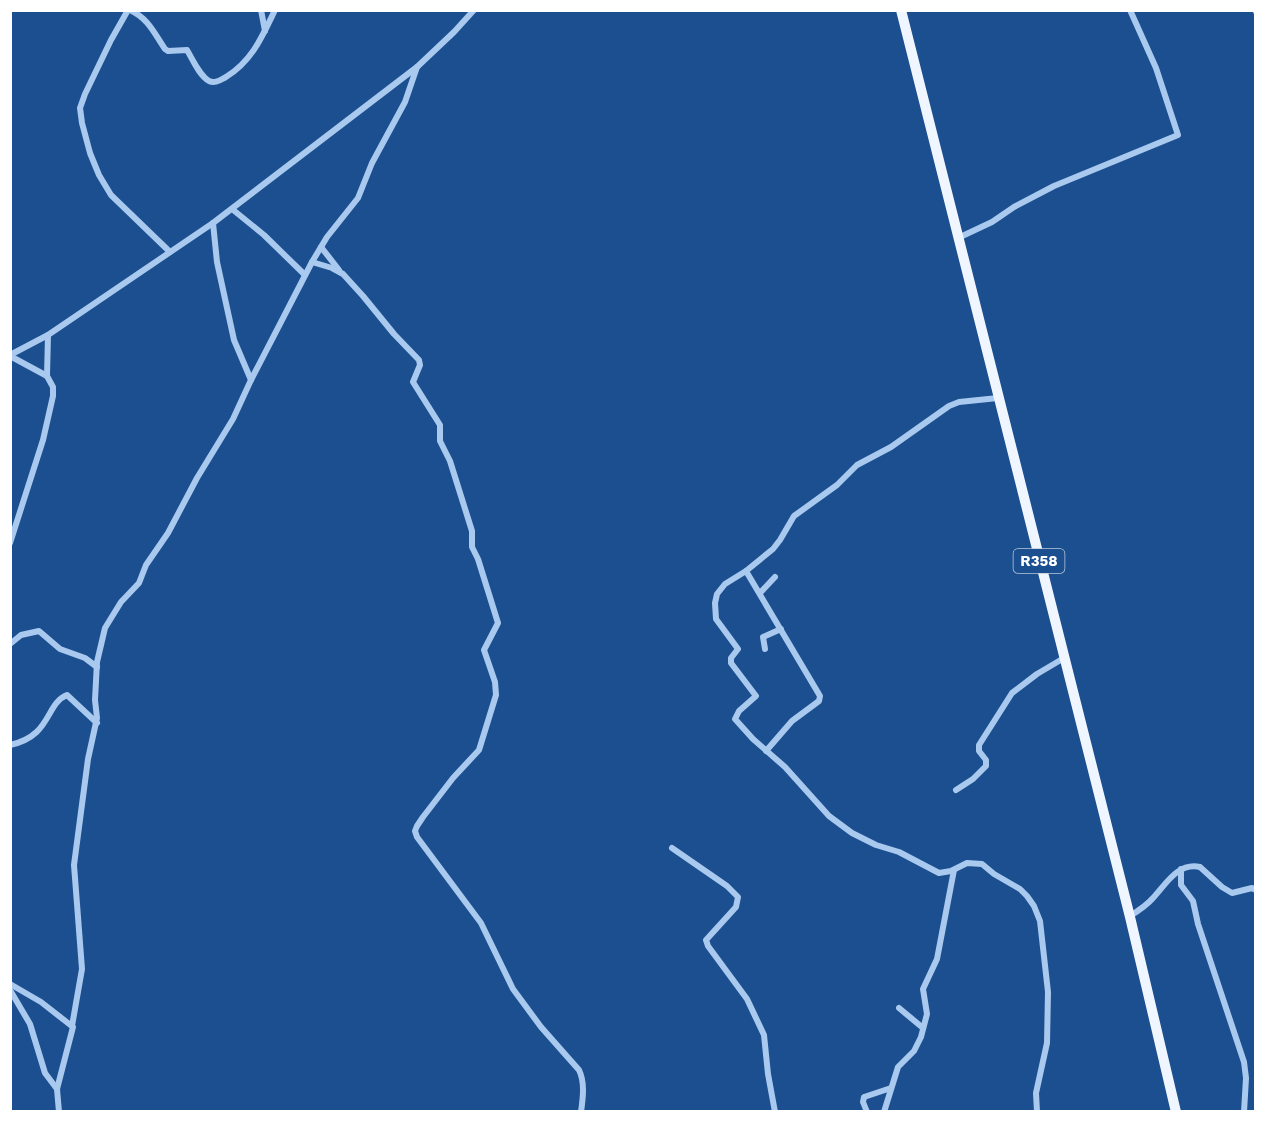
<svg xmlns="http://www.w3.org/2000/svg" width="1266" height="1122" font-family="'Work Sans',sans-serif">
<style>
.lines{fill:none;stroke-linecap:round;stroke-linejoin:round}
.street{stroke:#a9c9ee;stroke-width:6}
.primary{stroke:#f0f6ff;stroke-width:10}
.labels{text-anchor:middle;stroke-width:6;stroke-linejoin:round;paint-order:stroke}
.shield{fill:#1b4f8f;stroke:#bbcadd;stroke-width:1.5}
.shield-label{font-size:15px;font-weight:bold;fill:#fff}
</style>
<rect width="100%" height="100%" fill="#1b4f8f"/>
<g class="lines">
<g class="street">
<polyline points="128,10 111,40 85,94 80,108 82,123 90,153 99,175 111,195 170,252"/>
<path d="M130 10C149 19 154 33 165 49L168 51 187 50C193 60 199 75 209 81 215 84 220 80 226 77 252 61 262 37 275 10"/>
<polyline points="261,10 265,31"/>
<polyline points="1255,10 1256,12"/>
<polyline points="232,209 264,235 305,275"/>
<polyline points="213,223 217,262 234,340 251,380"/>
<polyline points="958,238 992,222 1014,207 1054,186 1178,135 1156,68 1130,10"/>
<polyline points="321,247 339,270"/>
<path d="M312 262 332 268 343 274 363 296 394 334 419 360 420 365 413 382 440 425V441L450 461 472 531V547L478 559 498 623 484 650 495 682 496 695 479 750 453 778 423 817 417 826 415 831 417 837 481 923 513 989 541 1027 579 1070C585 1082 583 1098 581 1112"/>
<polyline points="10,355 48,335 213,223 417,67 454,32 474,10"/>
<polyline points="10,356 47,376 53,387 53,396 43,440 10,543"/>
<polyline points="47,376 48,335"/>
<polyline points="998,398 959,402 949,406 891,447 857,465 837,485 794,516 780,540 773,549 746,571 725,584 717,594 715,603 716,619 738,649 731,658 731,663 756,696 739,711 735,719 753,739 785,767 829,816 852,833 876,845 899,852 939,873 951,871 967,863 982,864 994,874 1020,889 1027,896 1034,906 1040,921 1048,992 1047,1043 1036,1093 1037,1112"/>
<polyline points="746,571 820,696 819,701 792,721 766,751"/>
<polyline points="760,593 775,577"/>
<polyline points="10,644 21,635 39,631 60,649 85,658 97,667"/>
<polyline points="765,649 763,637 781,629"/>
<path d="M10 745C52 736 45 704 67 695L97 723"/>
<polyline points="956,790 973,779 986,766 986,760 979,751 979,745 1012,693 1037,674 1064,658"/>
<polyline points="672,848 727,886 738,897 736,907 706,940 708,946 747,999 764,1035 768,1074 775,1112"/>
<polyline points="1181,869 1181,885 1193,901 1198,924 1244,1062 1246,1078 1244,1112"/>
<path d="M1130 916C1138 911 1147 905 1153 898 1166 884 1178 862 1200 867L1222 887 1232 893 1252 888 1256 890"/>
<polyline points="10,984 41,1002 73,1027 57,1089 59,1112"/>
<polyline points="10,990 30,1024 45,1073 57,1089"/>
<polyline points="899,1008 923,1028"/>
<polyline points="72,1026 82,969 74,865 88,759 97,718 95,700 97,662 105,628 121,602 139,583 146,565 168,533 197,478 233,419 251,380 312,262 327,237 358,198 372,163 405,102 417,67"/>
<polyline points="867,1112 863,1102 864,1097 891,1088"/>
<polyline points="884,1112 898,1067 914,1051 921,1037 927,1014 923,989 937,959 954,870"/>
</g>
<polyline class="primary" points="901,10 1130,917 1176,1112"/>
</g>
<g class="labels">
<rect class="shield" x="1013.5" y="549" width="51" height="24" rx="4.5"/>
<g class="shield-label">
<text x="1039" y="566">R358</text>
</g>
</g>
<rect width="1266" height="1122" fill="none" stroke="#ffffff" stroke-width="24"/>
</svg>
